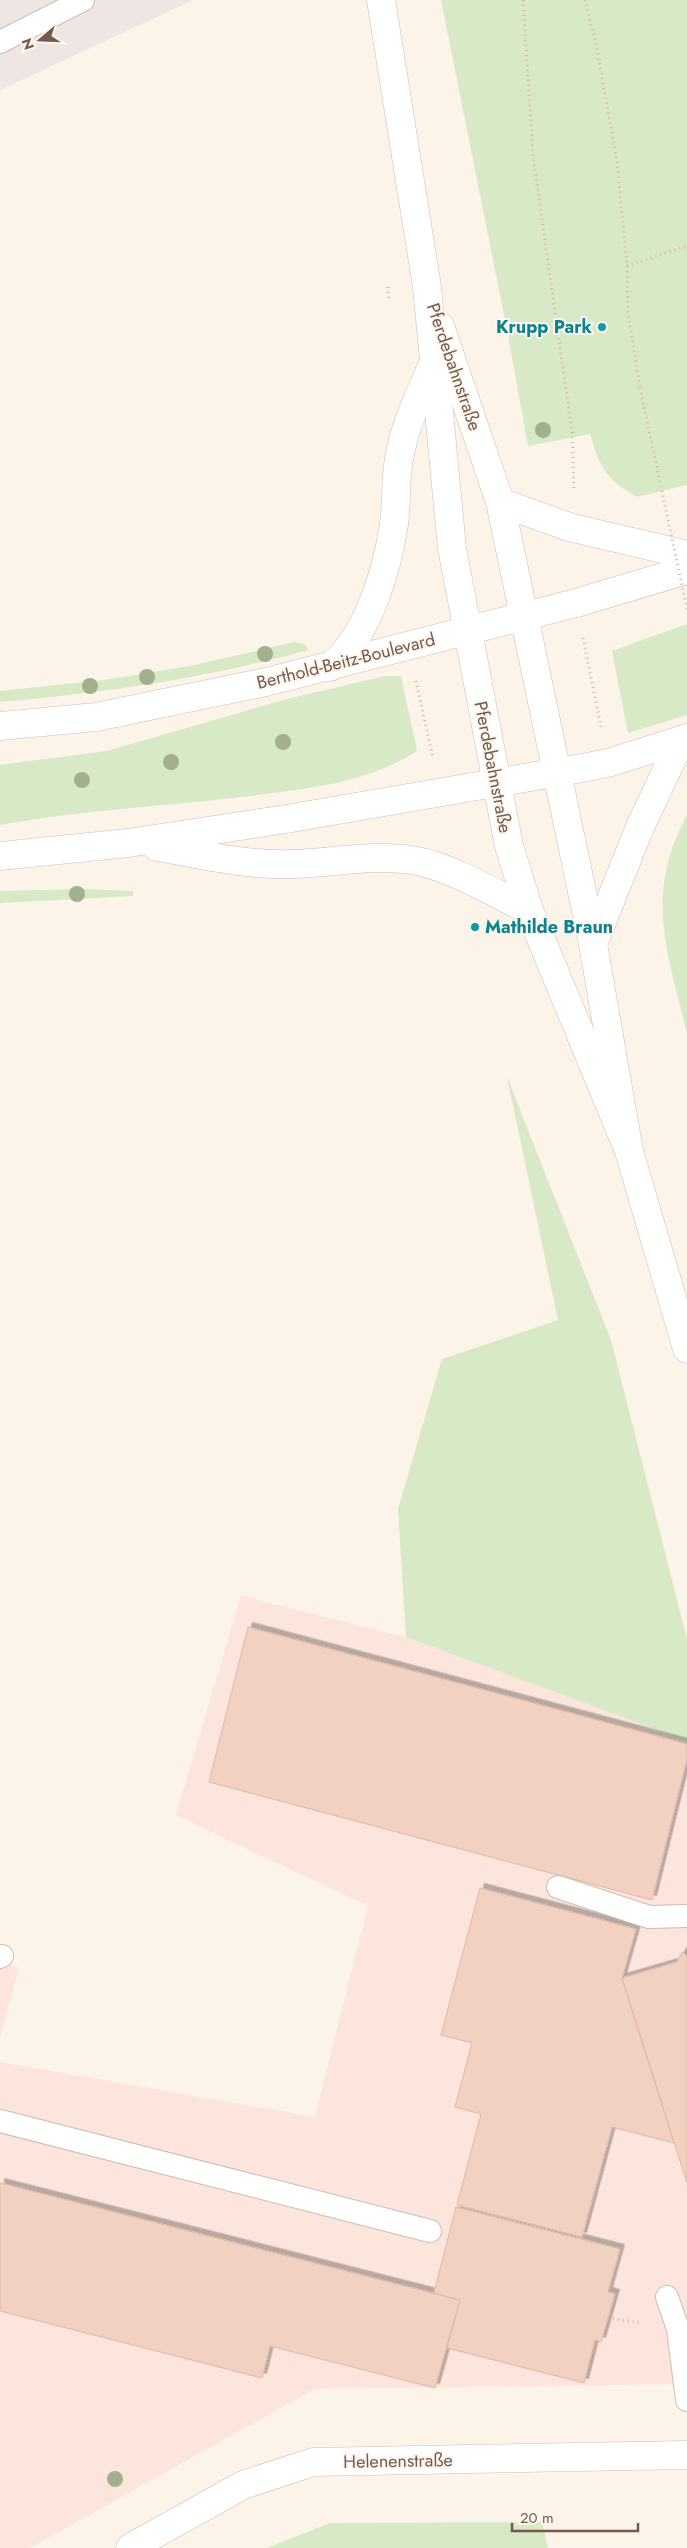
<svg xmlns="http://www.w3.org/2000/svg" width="687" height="2548" font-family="Jost,sans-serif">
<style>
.commercial{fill:#fbe5dd}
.industrial{fill:#ede6e2}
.green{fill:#d7e9c7}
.building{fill:#f0d1c2;stroke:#e2b7a3;filter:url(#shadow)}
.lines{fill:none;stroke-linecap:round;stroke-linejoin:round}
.lane-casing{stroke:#cfbdb1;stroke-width:24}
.secondary-casing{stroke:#d2bdaf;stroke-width:29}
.path{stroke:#d5b5a4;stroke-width:3;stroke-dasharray:1 4;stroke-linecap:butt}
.lane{stroke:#fff;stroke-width:22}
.secondary{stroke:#fff;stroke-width:28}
.path-bridge{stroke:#d5b5a4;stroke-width:3;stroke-dasharray:1 4;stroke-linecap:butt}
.tree{fill:#a2b08f}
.culture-dot{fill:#0f9aa8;stroke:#fef7ef;stroke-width:2}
.labels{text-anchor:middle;stroke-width:4;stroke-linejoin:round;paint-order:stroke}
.culture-label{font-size:18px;font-weight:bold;fill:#0d838f;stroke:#fef7ef;text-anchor:end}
.street-label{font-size:18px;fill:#75594d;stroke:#fef7ef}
</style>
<defs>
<filter id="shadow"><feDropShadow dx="4.5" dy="-4.5" stdDeviation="0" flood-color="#0004"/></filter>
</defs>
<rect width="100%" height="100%" fill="#fcf3e9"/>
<g class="commercial">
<polygon points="241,1596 406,1637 687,1741 687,2384 314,2389 30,2548 0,2548 0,2062 315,2117 368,1906 176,1815"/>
<polygon points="0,1961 19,1968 0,2037"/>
</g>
<polygon class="industrial" points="0,0 193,0 0,90"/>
<g class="green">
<path d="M441 0H687V485L637 497C606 479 600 468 590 434L528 446 507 330Z"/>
<polygon points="687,624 687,715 628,733 612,651"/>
<path d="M295 642 306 645 308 650C208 678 104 693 0 702V691L104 680 190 666Z"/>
<path d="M385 676H401L417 751C369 782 313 788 257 795 172 806 85 809 0 825V765L107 751 287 699Z"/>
<path d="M687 815V1033C667 951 644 895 687 815Z"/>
<polygon points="86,889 133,891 133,896 0,903 0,891"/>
<polygon points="507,1077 611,1340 687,1639 687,1741 406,1637 398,1509 442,1359 558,1320"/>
<polygon points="542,2522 548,2548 267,2548 330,2523"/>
</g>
<g class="building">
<polygon points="248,1627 687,1744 687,1759 652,1900 209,1782"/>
<polygon points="480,1888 636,1929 622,1978 674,2143 612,2127 582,2237 457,2205 481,2114 455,2107 472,2043 441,2035"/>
<polygon points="682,1952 687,1956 687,2183 622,1978 677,1962"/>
<polygon points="0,2183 460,2300 435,2388 270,2346 262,2378 0,2311"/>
<polygon points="456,2207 620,2249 608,2292 615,2294 601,2342 595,2340 584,2383 447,2348 460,2300 434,2293"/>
</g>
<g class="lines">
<g class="lane-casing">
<g id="lane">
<polyline points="0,42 83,0"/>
<polyline points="558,1887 649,1917 687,1916"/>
<polyline points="0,1957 2,1956"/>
<polyline points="0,2121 430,2231"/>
<polyline points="667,2297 678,2329 687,2400"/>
</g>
</g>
<g class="secondary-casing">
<g id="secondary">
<polyline points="381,0 427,287 452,548 509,846 529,910 629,1151"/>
<polyline points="440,326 500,502 593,944 629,1151 687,1349"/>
<polyline points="500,502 569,527 687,555"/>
<path d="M330 667C368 637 387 570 394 524 397 502 395 480 399 459 404 427 419 396 432 366"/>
<polyline points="0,726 96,717 266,682 576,603 687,570"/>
<path d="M157 847C201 854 247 866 292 864 334 863 375 853 417 861 456 869 493 893 529 910"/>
<polyline points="0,856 128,843 286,819 582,768 608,763 687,738"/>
<polyline points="593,944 640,827 681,740"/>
<polyline points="130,2548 243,2485 313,2462 687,2455"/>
</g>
</g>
<g class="path">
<polyline points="523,0 533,156 572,432 574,490"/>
<polyline points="585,0 595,39 617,161 627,266 628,312 640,388"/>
<polyline points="627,266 687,246"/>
<polyline points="388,287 389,300"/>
<polyline points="583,638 601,727"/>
<polyline points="416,681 433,758"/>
<polyline points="608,2318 640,2323"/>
</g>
<use href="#lane" class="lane"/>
<use href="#secondary" class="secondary"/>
<polyline class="path-bridge" points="640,388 687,609"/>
</g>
<g class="tree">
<circle cx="543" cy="430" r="8"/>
<circle cx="265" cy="654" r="8"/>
<circle cx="147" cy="677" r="8"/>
<circle cx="90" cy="686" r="8"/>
<circle cx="283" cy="742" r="8"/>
<circle cx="171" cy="762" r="8"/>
<circle cx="82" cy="780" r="8"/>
<circle cx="77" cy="894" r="8"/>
<circle cx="115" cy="2479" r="8"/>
</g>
<g class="culture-dot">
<circle cx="602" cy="327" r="5"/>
<circle cx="475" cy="927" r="5"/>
</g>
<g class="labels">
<g class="culture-label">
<text x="592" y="333">Krupp Park</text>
<text x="485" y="933" text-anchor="start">Mathilde Braun</text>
</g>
<g class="street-label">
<text transform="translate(454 367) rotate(71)" y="6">Pferdebahnstraße</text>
<text transform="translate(346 661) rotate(-14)" y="6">Berthold-Beitz-Boulevard</text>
<text transform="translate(493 767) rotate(79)" y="6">Pferdebahnstraße</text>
<text transform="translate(398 2461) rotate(-1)" y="6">Helenenstraße</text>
</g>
</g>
<g transform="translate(40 40) rotate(251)" stroke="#fef7ef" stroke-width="4" paint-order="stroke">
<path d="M0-4L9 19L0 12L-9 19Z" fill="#75594d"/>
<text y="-8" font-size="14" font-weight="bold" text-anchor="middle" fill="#75594d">N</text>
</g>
<path d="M512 2523v8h126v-8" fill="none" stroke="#75594d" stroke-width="2.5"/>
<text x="520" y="2523" font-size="15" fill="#75594d" stroke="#fef7ef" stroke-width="4" paint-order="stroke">20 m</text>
</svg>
